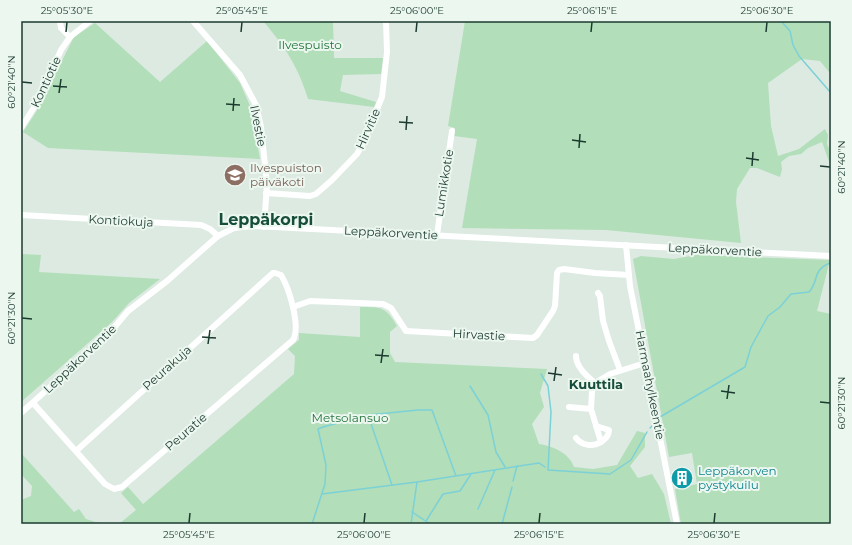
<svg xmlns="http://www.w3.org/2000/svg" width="852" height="545" font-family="Montserrat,sans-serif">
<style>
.green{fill:#b2deb9}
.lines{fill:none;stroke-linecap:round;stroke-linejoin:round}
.stream{stroke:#7cd1d7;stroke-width:1.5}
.minor{stroke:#fff;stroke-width:6}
.ticks{fill:none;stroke:#1c3b30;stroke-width:1.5}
.labels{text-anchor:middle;stroke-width:4;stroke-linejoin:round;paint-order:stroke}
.park-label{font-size:12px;fill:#23753b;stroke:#ecf7f0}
.street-label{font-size:12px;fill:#1c3b30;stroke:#ecf7f0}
.education-label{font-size:12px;fill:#785e54;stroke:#ecf7f0;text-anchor:start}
.culture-label{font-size:12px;fill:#0d838f;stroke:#ecf7f0;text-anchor:start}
.neighbourhood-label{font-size:13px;font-weight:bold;fill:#174e3b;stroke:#ecf7f0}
.district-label{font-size:16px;font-weight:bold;fill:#174e3b;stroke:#ecf7f0}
.neatline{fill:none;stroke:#1c3b30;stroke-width:1.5}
.ticks-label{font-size:10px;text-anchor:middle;fill:#1c3b30}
</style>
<rect width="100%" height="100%" fill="#dceae2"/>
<g class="green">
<path d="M263 21H333L334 58H383L381 74 343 75 340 91 376 102 374 107 308 99C298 66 285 47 263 21Z"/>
<polygon points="465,21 831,21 831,71 829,72 820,61 802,59 768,83 771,126 778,156 799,149 825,129 828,135 827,144 831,152 831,167 822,142 808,148 801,154 789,156 781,162 782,169 780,177 757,168 750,168 737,189 736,202 741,243 606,230 462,228 477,139 454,136 455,128 448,126"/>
<polygon points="95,23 160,82 207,41 240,83 251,108 260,159 48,148 23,132 36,112 74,37"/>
<polygon points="21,254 41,255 39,272 160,279 129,303 112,322 21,402"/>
<polygon points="696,255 830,260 817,311 831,314 831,524 681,524 675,489 697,484 692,453 669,457 633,259 641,256 674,259"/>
<path d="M360 307C382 307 386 307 397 326L390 332V353L395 362 547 369 540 393 544 407 532 424 539 444C553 446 569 453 574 467L593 469 617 465 637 431 645 433V447L630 466 638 478 652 474 664 494 671 524H119L136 510 121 493 128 487 143 504 294 374 295 356 288 349 299 340V333L360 337Z"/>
<polygon points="21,453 74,512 79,509 86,519 102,524 21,524 21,500 31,496 32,486 21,474"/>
</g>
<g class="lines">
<g class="stream">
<polyline points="781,21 790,31 793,45 799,56 831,93"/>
<polyline points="541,374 548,386 551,412 548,470 610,474 631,460 647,432"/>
<polyline points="470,386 488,415 496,452 505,467"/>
<polyline points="368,415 392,485"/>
<path d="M660 417 745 367 751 347 768 316 780 307 791 294 809 292C820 280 811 271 830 263L831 264"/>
<polyline points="650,428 654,424"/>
<polyline points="513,481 517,466"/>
<polyline points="322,494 417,482 539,463 545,467"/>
<polyline points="478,509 495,470"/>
<polyline points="412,512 430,524"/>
<polyline points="426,521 443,494 460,491 471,474"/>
<polyline points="312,524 325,484 326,465 318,429 323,427 368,415 418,410 432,410 456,476"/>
<polyline points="411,524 417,482"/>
<polyline points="502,524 512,487"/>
</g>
<g class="minor">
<polyline points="60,21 61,28 70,37"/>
<polyline points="193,21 240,75 256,105 261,127 267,184 264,227"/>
<polyline points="21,128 38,101 61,50 70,37 90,21"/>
<polyline points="266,193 310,196 316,194 332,180 357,154 363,143 382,97 387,52 386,21"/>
<polyline points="21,215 201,225 210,229 218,236"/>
<polyline points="437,235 452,131"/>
<polyline points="626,245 630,286 677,524"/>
<polyline points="598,293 600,296 603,321 609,341 620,370"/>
<polyline points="293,307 310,301 383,304 391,308 406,331 533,338 537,335 553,311 555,306 557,273 559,270 564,269 595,273 629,275"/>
<path d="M576 356C576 367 587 376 595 383"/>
<path d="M33 403 105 484 114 489 122 487 293 340C301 326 289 288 281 275L275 273H273L76 451"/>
<polyline points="569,407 591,409"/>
<polyline points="21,413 107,336 128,311 167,281 218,236 234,228 252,226 831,256"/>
<path d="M596 426 609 430C609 436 605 439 601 442"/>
<path d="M576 438C582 446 593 447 601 442L591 409 592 391 595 383 610 374 645 363"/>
</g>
</g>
<path class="ticks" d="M66 32 67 22M241 32 242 22M416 32 417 22M591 32 592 22M766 32 767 22M22 82 32 83M53 86 67 87M59 93 61 79M226 104 240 105M233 111 234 98M399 122 413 123M406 130 407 116M572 140 586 142M579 148 580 134M746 158 759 160M752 166 753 152M820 166 830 167M22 318 32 319M202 337 216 338M208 344 210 330M375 355 389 356M381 363 383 349M548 373 562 375M554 381 556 367M721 391 735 393M727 399 729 385M820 402 830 403M189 523 190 513M364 523 365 513M539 523 540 513M714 523 715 513"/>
<defs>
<g id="school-disc" transform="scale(1.15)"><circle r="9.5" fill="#8d6e63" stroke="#ecf7f0"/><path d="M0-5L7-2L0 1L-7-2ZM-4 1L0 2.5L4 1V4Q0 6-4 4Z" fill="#fff"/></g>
<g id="building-disc" transform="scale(1.15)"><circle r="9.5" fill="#0f9aa8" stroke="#ecf7f0"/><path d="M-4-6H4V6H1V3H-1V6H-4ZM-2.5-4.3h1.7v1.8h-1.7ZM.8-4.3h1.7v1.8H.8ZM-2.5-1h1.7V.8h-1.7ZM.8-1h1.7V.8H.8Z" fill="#fff"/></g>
</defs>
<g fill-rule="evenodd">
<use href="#school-disc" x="235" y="175"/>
<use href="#building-disc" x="682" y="478"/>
</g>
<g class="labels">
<g class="park-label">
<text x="310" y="49">Ilvespuisto</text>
<text x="350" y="422">Metsolansuo</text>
</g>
<g class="street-label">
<text transform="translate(46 82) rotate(-65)" y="4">Kontiotie</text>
<text transform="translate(258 126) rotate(79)" y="4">Ilvestie</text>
<text transform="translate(368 129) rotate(-66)" y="4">Hirvitie</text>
<text transform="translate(444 183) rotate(-81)" y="4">Lumikkotie</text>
<text transform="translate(121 221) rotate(3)" y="4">Kontiokuja</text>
<text transform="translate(391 233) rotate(3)" y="4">Leppäkorventie</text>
<text transform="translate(715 250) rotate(3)" y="4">Leppäkorventie</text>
<text transform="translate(479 335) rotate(3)" y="4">Hirvastie</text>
<text transform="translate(80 359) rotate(-43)" y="4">Leppäkorventie</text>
<text transform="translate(167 368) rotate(-42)" y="4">Peurakuja</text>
<text transform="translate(650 385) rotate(79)" y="4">Harmaahylkeentie</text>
<text transform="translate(186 432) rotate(-41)" y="4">Peuratie</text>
</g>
<g class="education-label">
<text x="250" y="172">Ilvespuiston<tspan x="250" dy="14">päiväkoti</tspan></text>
</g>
<g class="culture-label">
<text x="698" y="475">Leppäkorven<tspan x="698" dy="14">pystykuilu</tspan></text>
</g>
<g class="neighbourhood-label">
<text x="596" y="389">Kuuttila</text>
</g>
<g class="district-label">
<text x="266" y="225">Leppäkorpi</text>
</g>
</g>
<rect width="852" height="545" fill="none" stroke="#ecf7f0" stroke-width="44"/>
<rect x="22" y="22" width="808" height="501" class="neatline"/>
<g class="ticks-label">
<text x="67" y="14">25°05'30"E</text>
<text x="242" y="14">25°05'45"E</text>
<text x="417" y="14">25°06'00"E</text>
<text x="592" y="14">25°06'15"E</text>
<text x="767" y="14">25°06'30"E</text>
<text transform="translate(11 82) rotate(-90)" y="4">60°21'40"N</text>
<text transform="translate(841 167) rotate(-90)" y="4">60°21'40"N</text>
<text transform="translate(11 318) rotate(-90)" y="4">60°21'30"N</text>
<text transform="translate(841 403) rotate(-90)" y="4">60°21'30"N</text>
<text x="189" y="538">25°05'45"E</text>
<text x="364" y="538">25°06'00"E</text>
<text x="539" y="538">25°06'15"E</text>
<text x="714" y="538">25°06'30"E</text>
</g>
</svg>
